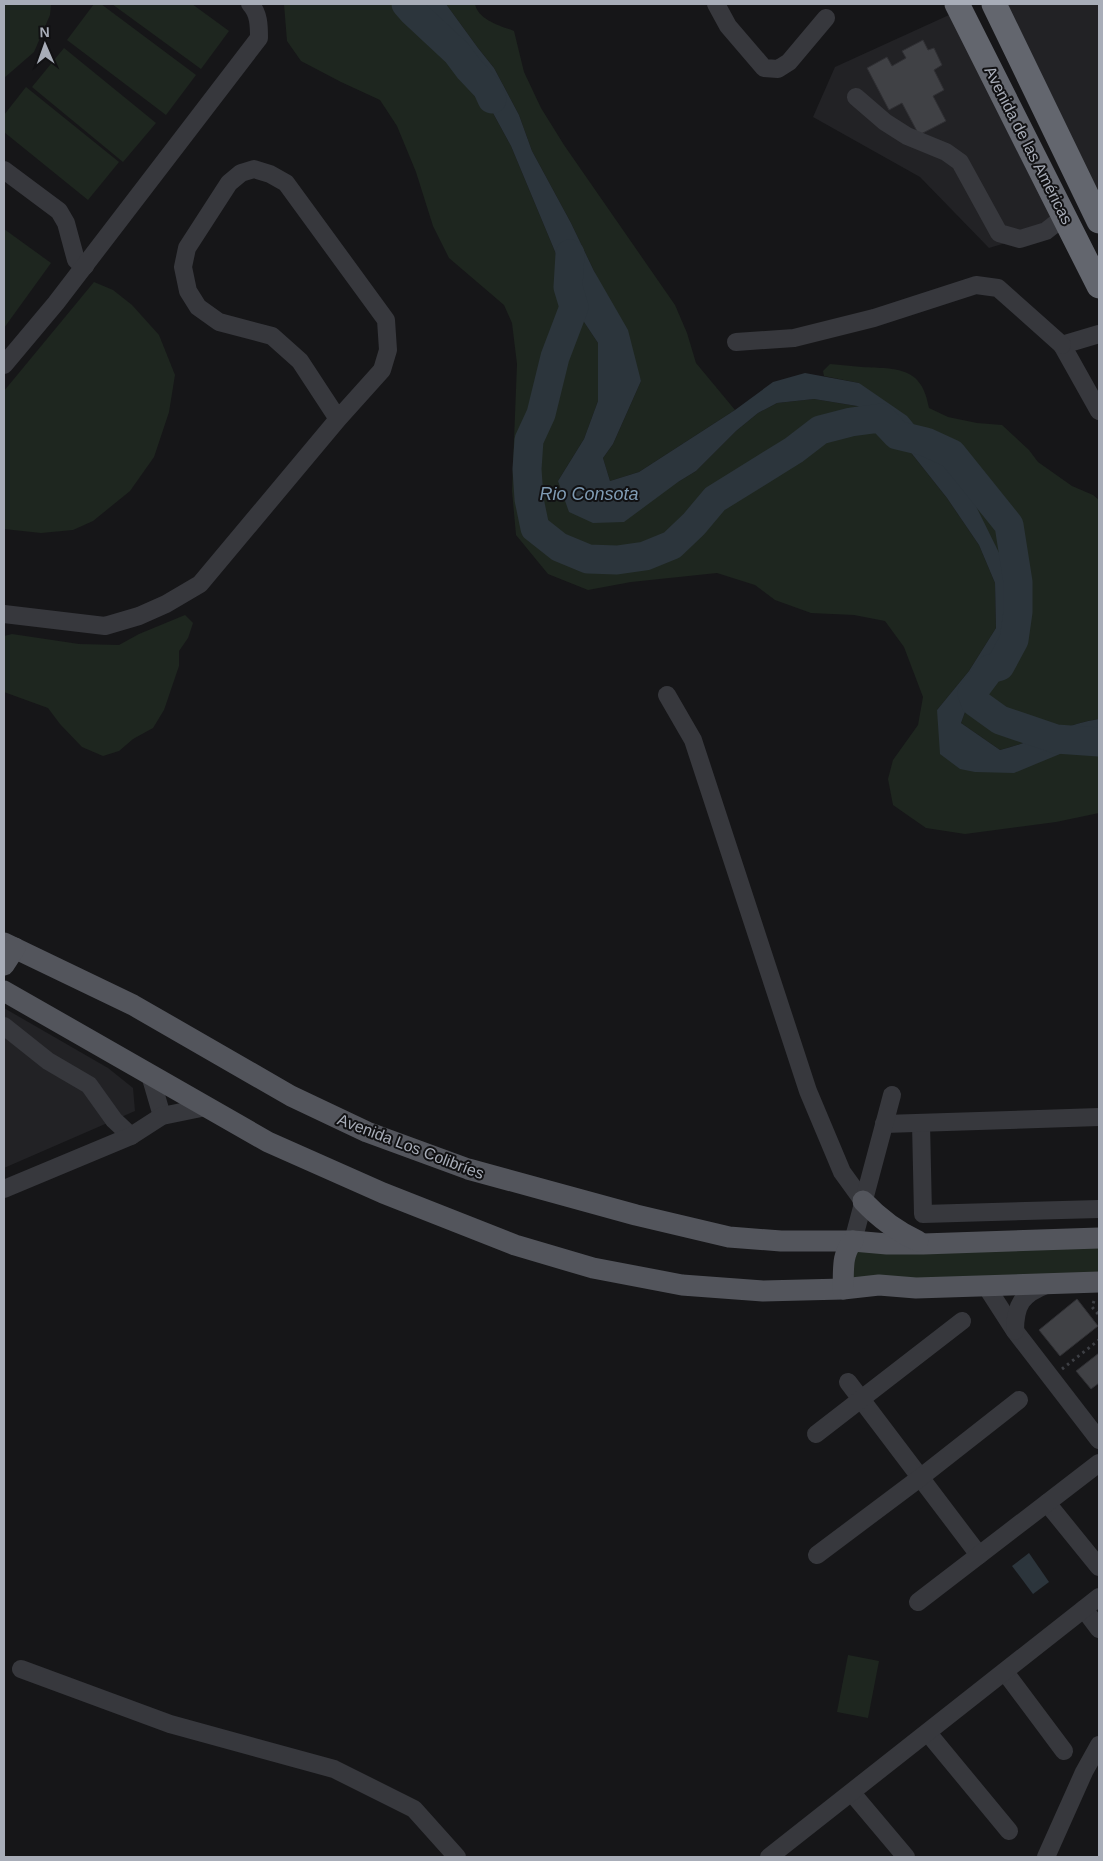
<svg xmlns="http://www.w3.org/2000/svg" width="1103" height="1861" font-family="Arial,sans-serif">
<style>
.built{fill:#222225}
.green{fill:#1e261f}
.water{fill:#2c353c}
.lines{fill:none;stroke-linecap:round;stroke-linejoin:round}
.river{stroke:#2c353c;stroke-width:29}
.building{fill:#404145;stroke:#303034}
.path{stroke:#3d3f44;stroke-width:3;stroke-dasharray:2.5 4;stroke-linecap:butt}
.minor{stroke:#37383d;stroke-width:18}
.major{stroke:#53555c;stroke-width:21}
.highway{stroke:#63666e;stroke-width:25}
.labels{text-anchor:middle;stroke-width:4;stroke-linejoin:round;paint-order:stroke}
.street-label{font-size:16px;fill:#a8adb8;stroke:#111113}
.water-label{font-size:18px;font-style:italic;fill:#7f9bb3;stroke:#111113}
</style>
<rect width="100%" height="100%" fill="#161618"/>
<g class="built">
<polygon points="998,4 1099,4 1099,203"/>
<polygon points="960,10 1065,216 1046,231 989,248 920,177 813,117 835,67"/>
<polygon points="4,1008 108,1068 133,1088 135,1111 4,1168"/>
</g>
<g class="green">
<polygon points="4,4 51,4 50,15 34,52 4,78"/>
<polygon points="94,4 101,4 196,75 166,115 67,40"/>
<polygon points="112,4 192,4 229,31 201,69"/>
<polygon points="284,4 392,4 457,53 469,69 511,146 556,254 574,307 598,343 598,401 584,439 558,481 678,482 696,471 736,431 758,413 777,403 814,399 857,406 881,418 897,435 947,498 979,545 995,583 996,628 969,671 937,710 960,769 1099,739 1099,813 1056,822 965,834 926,828 893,805 888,779 893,760 918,725 923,697 904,647 885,621 854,615 811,613 775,600 755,585 717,573 631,582 588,590 548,574 516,535 512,491 517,364 512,323 504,305 449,258 433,226 416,172 397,126 380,100 341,82 301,61 287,41"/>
<path d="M446 4H475C478 20 501 26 514 31L524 72 541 108 564 145 675 305 687 333 696 363 735 410 639 472 610 481 603 458 613 444 641 381 594 271 571 223 532 151 519 115 494 68 478 48Z"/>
<polygon points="64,48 156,123 123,162 32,87"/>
<polygon points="26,87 119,162 88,200 4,132 4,115"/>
<polygon points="4,229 51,263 4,328"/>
<polygon points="94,282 113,290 132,305 159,335 175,375 169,412 154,457 130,491 93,521 73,530 41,533 4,529 4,391"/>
<path d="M830 364C841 365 851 366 862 367 897 369 922 366 929 408L948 417 977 423 1002 425 1029 450 1038 462 1072 486 1093 495 1099 500V719C1064 724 1034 742 1000 750L961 723 972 693 1000 666 1009 573 859 383 824 376 823 371Z"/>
<polygon points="185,615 193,623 188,638 179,651 179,666 164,710 153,728 133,739 119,751 103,756 82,747 60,724 48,708 4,692 4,636 12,634 79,644 119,645 139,634"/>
<polygon points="1099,1238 1099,1282 843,1289 847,1249"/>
<polygon points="848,1655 879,1661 868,1718 837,1712"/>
</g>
<g class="water">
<path d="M392 4H446L478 48 494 68 519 115 532 151 571 223 594 271 628 330 641 381 613 444 603 458 610 481 639 472 735 410 773 382 805 373 859 383 907 416 968 490 1009 573 1018 612 1014 640 1000 666 972 693 961 723 1000 750C1034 742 1064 724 1099 719V739L1089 742 1014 773 975 772 960 769 940 754 937 710 969 671 996 628 995 583 979 545 947 498 897 435 881 418 857 406 814 399 777 403 758 413 736 431 696 471 678 482 624 522 593 523 569 512 558 481 584 439 598 401V343L574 307 556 254 511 146 469 69 457 53Z"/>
<polygon points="1029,1553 1049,1582 1033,1594 1012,1566"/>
</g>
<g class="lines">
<g class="river">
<polyline points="406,4 413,12 457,53 469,69 487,88 492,99"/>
<polyline points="570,254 568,287 574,307 555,357 541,414 529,440 527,469 529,499 535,528 559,547 588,559 617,560 645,556 672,545 694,524 715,499 794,450 820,430 851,422 881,418 897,435 926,442 952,454 1009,525 1018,582 1018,612 1014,640 1000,666 990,669 972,693 975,702 1000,720 1056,739 1099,742"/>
</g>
</g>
<g class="building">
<polygon points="923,40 928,50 934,48 942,65 934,70 944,90 933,96 946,121 919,135 902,103 889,110 867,68 887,57 892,66 906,58 902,51"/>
<polygon points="1077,1299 1098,1326 1060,1356 1039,1330"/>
<polygon points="1099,1353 1099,1383 1091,1389 1076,1371"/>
</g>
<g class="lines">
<g class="path">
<polyline points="1094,1301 1092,1307 1099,1315"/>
<polyline points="1062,1369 1099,1340"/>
</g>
<g class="minor">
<polyline points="716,4 728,26 764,68 778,69 789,62 826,18"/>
<polyline points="856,97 885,122 907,136 946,152 960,162 999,233 1020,239 1046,231 1065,216"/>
<polyline points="4,170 59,211 66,223 76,260 85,266"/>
<polyline points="1099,334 1062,345 1099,411"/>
<polyline points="736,342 794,338 874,318 976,285 998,288 1062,345"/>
<path d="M4 365 56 303 259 38C259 26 259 13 250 4"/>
<polyline points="4,614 105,626 139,616 166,604 200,584 338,419 382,370 388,350 386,320 286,183 270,174 254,169 241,173 229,183 187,248 183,267 188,291 198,307 219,322 272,336 300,361 338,419"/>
<polyline points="667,695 693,740 808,1091 842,1172 863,1201"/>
<polyline points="4,1026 48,1061 89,1085 114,1120 131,1136"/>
<polyline points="150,1075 162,1116"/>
<polyline points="921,1123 923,1214 1099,1209"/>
<polyline points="884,1124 1099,1117"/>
<polyline points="4,1189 131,1136 162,1116 206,1107"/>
<polyline points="853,1241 892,1095"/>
<polyline points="986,1286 1015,1331 1099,1440"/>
<path d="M1015 1331C1015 1305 1022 1294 1046 1285"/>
<polyline points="848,1382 979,1555"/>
<polyline points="816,1434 962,1321"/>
<polyline points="1047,1503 1099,1567"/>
<polyline points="817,1555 921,1477 1019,1400"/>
<polyline points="918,1602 1099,1463"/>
<polyline points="1084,1609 1099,1629"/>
<polyline points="21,1669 170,1724 334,1769 414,1809 457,1857"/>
<polyline points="1005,1672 1064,1751"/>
<polyline points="928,1733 1009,1831"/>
<polyline points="852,1793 906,1857"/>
<polyline points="769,1857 1099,1597"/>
<polyline points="1046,1857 1084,1772 1099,1745"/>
</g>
<g class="major">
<polyline points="4,943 133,1005 291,1096 367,1132 468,1169 636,1215 729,1237 781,1241 853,1241 887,1244 923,1244 1099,1238"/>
<polyline points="4,965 15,948"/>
<polyline points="4,991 268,1142 383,1193 515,1245 593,1268 682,1285 763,1291 843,1289 879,1285 916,1288 1099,1282"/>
<path d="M863 1201C880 1219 896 1231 918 1241"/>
<path d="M843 1289C844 1271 841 1255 853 1241"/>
</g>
<g class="highway">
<polyline points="957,4 1099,286"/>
<polyline points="994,4 1099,221"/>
</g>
</g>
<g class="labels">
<g class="street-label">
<text transform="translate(1029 145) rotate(63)" y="6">Avenida de las Américas</text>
<text transform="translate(411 1146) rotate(21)" y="6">Avenida Los Colibríes</text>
</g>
<g class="water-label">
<text x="589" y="500">Rio Consota</text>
</g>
</g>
<rect width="1103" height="1861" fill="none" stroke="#a8adb8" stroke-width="10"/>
<g transform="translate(45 45) rotate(358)" stroke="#111113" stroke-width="4" paint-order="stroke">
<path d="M0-4L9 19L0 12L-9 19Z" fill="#a8adb8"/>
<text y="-8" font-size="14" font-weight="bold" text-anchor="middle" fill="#a8adb8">N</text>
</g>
</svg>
